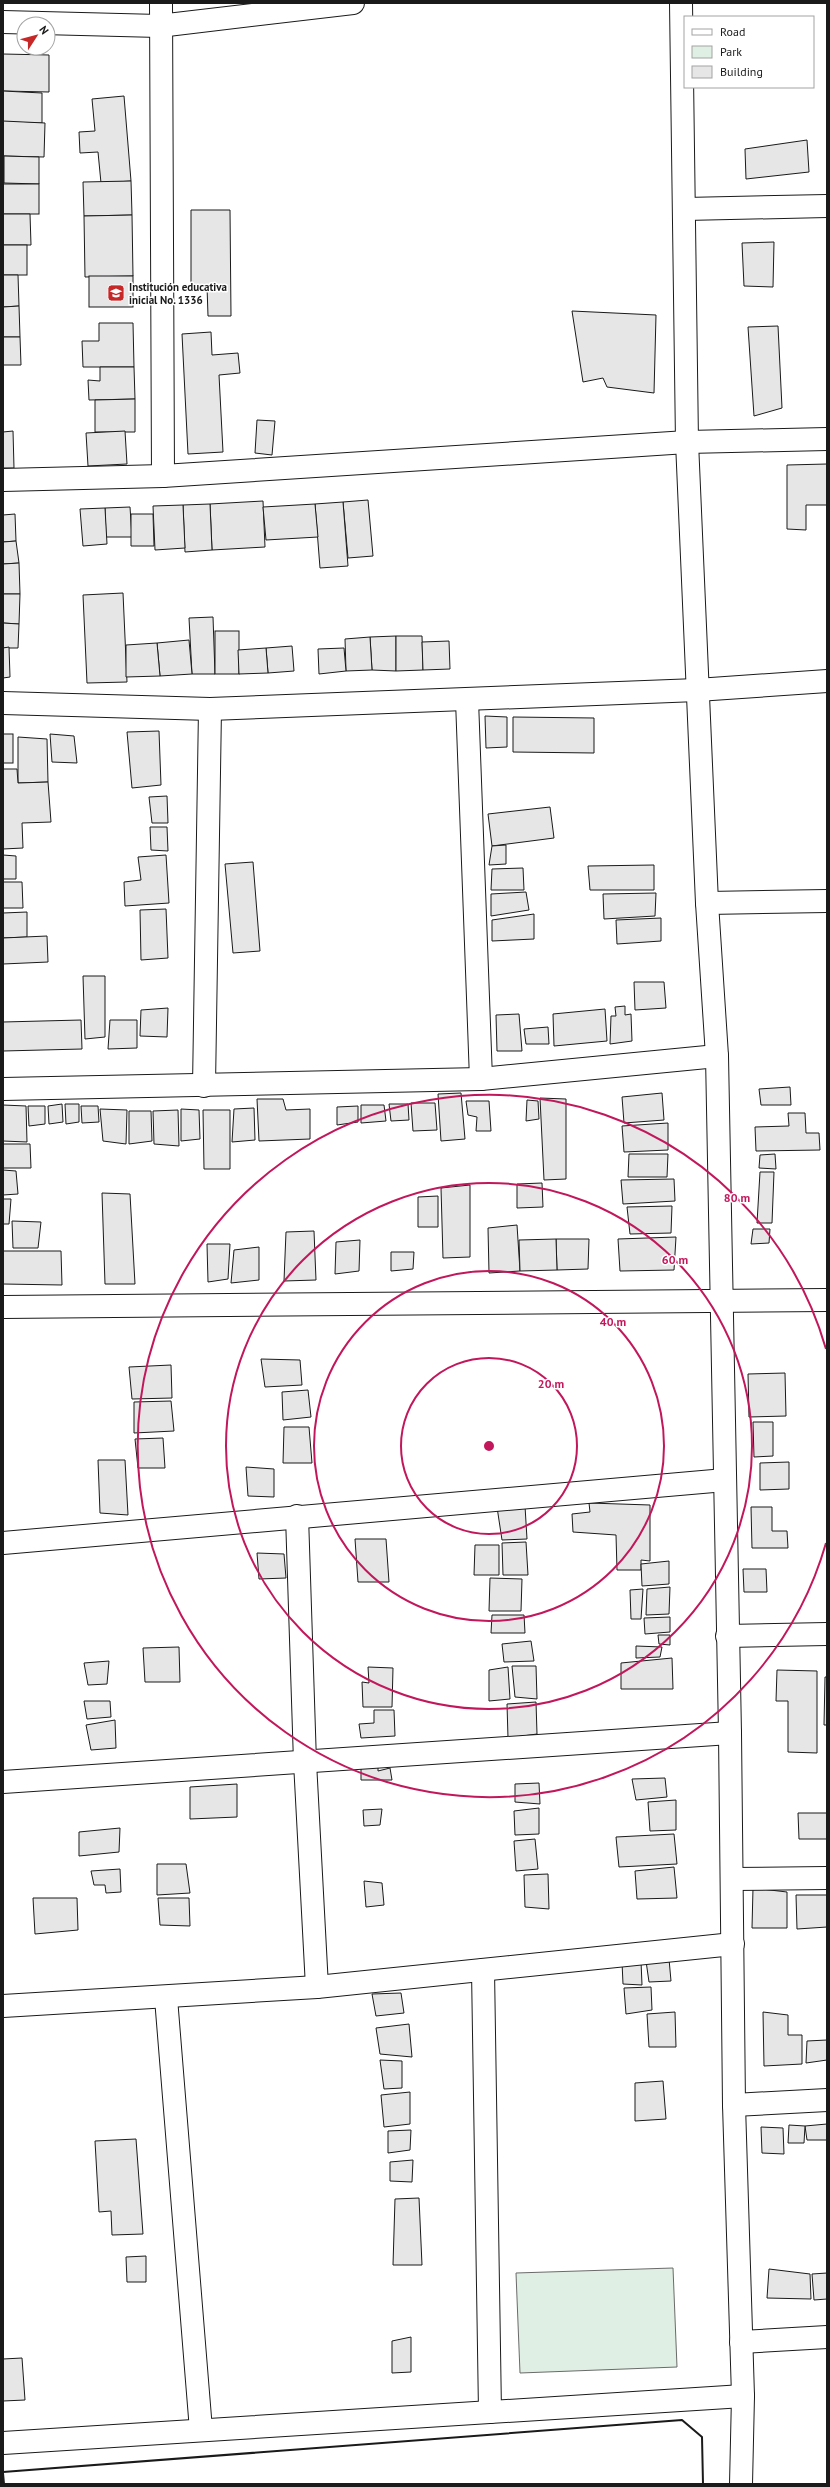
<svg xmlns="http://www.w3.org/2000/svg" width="830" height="2487" font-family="'PT Sans',sans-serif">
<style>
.green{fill:#e0efe3;stroke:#6a6a6a}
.building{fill:#e6e6e6;stroke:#1a1a1a}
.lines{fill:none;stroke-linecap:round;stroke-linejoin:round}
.minor-casing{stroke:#1a1a1a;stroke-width:24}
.minor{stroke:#fff;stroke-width:22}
.wall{stroke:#1a1a1a;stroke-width:2}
.ring{fill:none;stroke:#c2185b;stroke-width:2}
.labels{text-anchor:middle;stroke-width:3;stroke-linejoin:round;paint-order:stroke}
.poi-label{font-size:11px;font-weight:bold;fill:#1a1a1a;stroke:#fff;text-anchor:start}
.centre{fill:#c2185b;stroke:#fff;stroke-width:2}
.ring-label{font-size:12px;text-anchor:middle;font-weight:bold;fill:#c2185b;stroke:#fff;stroke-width:3;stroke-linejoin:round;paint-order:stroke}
</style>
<rect width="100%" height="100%" fill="#fff"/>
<polygon class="green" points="673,2268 677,2367 520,2373 516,2273"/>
<g class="building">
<polygon points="3,54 49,55 49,92 3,91"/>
<polygon points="3,91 42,93 42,123 3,122"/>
<polygon points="124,96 131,181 101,183 98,152 80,153 79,132 95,131 92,99"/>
<polygon points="3,121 45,123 44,157 3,156"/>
<polygon points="807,140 809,172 746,179 745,149"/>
<polygon points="4,156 39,157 39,184 4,183"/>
<polygon points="131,181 132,215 84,216 83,182"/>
<rect x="3" y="184" width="36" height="30"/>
<polygon points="191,210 230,210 231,316 208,316 207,286 191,286"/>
<polygon points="3,214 30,214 31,245 3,245"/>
<polygon points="132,215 133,276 85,277 84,216"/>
<polygon points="774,242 773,287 744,286 742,243"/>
<rect x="3" y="245" width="24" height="30"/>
<polygon points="3,275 18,275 19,306 3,307"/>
<rect x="89" y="276" width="44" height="31"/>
<polygon points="19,306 20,337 3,337 3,307"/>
<polygon points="572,311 656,315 654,393 607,387 603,378 583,382"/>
<polygon points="99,323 133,323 134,367 83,367 82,341 99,341"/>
<polygon points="778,326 782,408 754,416 748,327"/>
<polygon points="211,332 212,355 238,353 240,373 219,375 223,452 188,454 182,334"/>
<polygon points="3,337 20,337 21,365 3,365"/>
<polygon points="100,367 134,367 135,399 89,400 88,380 100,381"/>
<polygon points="135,399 135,432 95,432 95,400"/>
<polygon points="257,420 275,421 272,455 255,453"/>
<polygon points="13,431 14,468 3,468 3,432"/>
<polygon points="125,431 127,464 88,466 86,433"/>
<polygon points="827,464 827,505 806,505 806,530 787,529 787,465"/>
<polygon points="368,500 373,556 348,558 343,502"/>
<polygon points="263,501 265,547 212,550 210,504"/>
<polygon points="343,502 348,566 320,568 315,504"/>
<polygon points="210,504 212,550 185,552 183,505"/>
<polygon points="315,504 318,537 266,540 263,507"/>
<polygon points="183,505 185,548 155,550 153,506"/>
<polygon points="130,507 132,537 106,537 105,508"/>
<polygon points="105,508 107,544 83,546 80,509"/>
<polygon points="15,514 16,541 3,542 3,515"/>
<polygon points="131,514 153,514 154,546 131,546"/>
<polygon points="16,541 19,563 3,564 3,542"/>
<polygon points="19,563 20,594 3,594 3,564"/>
<polygon points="123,593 127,682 87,683 83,595"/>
<polygon points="3,594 20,594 19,624 3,623"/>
<polygon points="213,617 215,674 192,674 189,618"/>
<polygon points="3,623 19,624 18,648 3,648"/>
<rect x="215" y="631" width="24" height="43"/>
<polygon points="396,636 396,671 372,670 370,637"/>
<polygon points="396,636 422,636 423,670 396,671"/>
<polygon points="370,637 372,670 346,671 345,639"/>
<polygon points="189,640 192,674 160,676 157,643"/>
<polygon points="449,641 450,669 423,670 422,642"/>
<polygon points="157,643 160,676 126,677 126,645"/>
<polygon points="292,646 294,671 268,673 266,648"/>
<polygon points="9,647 10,677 3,678 3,648"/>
<polygon points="266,648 268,673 239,674 238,650"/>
<polygon points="344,648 346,671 319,674 318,649"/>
<polygon points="485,716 507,717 507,747 486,748"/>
<polygon points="513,717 594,718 594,753 513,752"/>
<polygon points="159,731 161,785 132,788 127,732"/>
<rect x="3" y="734" width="10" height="29"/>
<polygon points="50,734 74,736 77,763 52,762"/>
<polygon points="18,737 47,739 48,782 18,783"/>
<polygon points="3,769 17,769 18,783 48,782 51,822 22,823 23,848 3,849"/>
<polygon points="167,796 168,823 152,823 149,797"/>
<polygon points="550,807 554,838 492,846 488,814"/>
<polygon points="150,827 167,827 168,851 151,850"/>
<polygon points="506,845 506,864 489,865 492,846"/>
<polygon points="3,855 16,856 16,879 3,879"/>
<polygon points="166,855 169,903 125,906 124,882 141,880 138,857"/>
<polygon points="253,862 260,951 233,953 225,864"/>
<polygon points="654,865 654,890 590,890 588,866"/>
<polygon points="523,868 524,890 491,890 492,869"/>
<polygon points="3,882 22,882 23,908 3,908"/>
<polygon points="526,892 529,910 491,916 491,894"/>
<polygon points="656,893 655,916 604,919 603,894"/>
<polygon points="166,909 168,958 141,960 140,910"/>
<polygon points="27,912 27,937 3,938 3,913"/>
<polygon points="534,914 534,939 492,941 492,920"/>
<polygon points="661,918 661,941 617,944 616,920"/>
<polygon points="47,936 48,962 3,964 3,938"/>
<polygon points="83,976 105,976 105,1037 85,1039"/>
<polygon points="634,982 664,982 666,1008 635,1010"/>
<polygon points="625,1006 625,1015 631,1014 632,1041 610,1044 611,1016 616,1016 615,1007"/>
<polygon points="168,1008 167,1037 140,1036 141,1010"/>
<polygon points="605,1009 607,1041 554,1046 553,1014"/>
<polygon points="519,1014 522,1051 497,1051 496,1015"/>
<polygon points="81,1020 82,1049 3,1051 3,1022"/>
<polygon points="110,1020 137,1020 137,1048 108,1049"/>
<polygon points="548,1027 549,1044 526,1044 524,1029"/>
<polygon points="790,1087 791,1105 761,1105 759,1089"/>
<polygon points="461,1093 465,1139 441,1141 438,1094"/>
<polygon points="662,1093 664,1120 624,1123 622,1097"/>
<polygon points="540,1098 566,1099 566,1179 544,1180"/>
<polygon points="257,1099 283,1099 286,1110 310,1109 310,1139 259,1141"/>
<polygon points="527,1100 538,1101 539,1119 526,1121"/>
<polygon points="466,1101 489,1101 491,1131 476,1131 477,1117 468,1115"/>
<polygon points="411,1103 435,1103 437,1130 413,1131"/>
<polygon points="62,1104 63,1122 49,1124 48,1106"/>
<polygon points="65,1104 79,1104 79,1122 66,1124"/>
<polygon points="389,1104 408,1104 409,1120 391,1121"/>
<polygon points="3,1105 26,1106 27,1142 3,1141"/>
<polygon points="361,1105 384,1105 386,1121 361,1123"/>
<polygon points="28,1106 45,1106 45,1124 29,1126"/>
<polygon points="81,1106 98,1106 99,1122 82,1123"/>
<polygon points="358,1106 358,1122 337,1125 337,1107"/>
<polygon points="254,1108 255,1140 232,1142 234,1109"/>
<polygon points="100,1109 127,1110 126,1144 103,1141"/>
<polygon points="181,1109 199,1110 200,1139 181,1141"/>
<polygon points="178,1110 179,1146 154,1144 153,1111"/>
<polygon points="203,1110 230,1110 230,1169 204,1169"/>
<polygon points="129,1111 151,1111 152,1141 129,1144"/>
<polygon points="788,1113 805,1113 806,1133 819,1133 820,1150 756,1151 755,1127 789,1126"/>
<polygon points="668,1123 668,1150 624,1152 622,1126"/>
<polygon points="3,1144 30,1144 31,1168 3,1168"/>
<polygon points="629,1154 668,1154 667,1177 628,1177"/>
<polygon points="775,1154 776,1169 759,1168 760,1155"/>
<polygon points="3,1170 16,1171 18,1194 3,1195"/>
<polygon points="760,1172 774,1172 772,1223 757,1223"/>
<polygon points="674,1179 675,1201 623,1204 621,1180"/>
<polygon points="542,1183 543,1207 517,1208 517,1184"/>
<polygon points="470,1185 470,1257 443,1258 441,1188"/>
<polygon points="102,1193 130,1194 135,1284 105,1284"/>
<polygon points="438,1196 438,1227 418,1227 418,1197"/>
<polygon points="3,1199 11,1199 9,1224 3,1224"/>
<polygon points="672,1206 671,1233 630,1234 627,1207"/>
<polygon points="12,1221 41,1222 38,1248 13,1248"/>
<polygon points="517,1225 520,1271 489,1273 488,1228"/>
<polygon points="753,1229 770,1229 769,1243 751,1244"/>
<polygon points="314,1231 316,1280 284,1281 286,1232"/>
<polygon points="676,1237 674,1270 620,1271 618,1239"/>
<polygon points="556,1239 589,1239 588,1269 557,1270"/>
<polygon points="556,1239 557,1270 520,1271 519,1240"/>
<polygon points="360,1240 359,1271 335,1274 336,1242"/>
<polygon points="207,1244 230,1244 228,1279 208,1282"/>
<polygon points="259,1247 259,1280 231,1283 234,1250"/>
<polygon points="3,1251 61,1251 62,1285 3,1284"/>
<polygon points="391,1252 414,1252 413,1269 391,1271"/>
<polygon points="261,1359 300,1360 302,1385 265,1387"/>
<polygon points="171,1365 172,1398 132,1399 129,1367"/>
<polygon points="785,1373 786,1416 749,1417 748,1374"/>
<polygon points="308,1390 311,1417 283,1420 282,1392"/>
<polygon points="171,1401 174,1431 134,1433 134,1402"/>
<polygon points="753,1422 773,1422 773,1456 754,1457"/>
<polygon points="284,1427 309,1427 312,1463 283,1463"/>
<polygon points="163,1438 165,1468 138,1468 135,1439"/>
<polygon points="98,1460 125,1460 128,1515 100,1513"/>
<polygon points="789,1462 789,1489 760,1490 760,1463"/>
<polygon points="246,1467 274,1469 274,1497 248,1496"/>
<polygon points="589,1503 650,1505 650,1561 641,1560 641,1570 617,1570 616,1535 573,1532 572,1514 590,1512"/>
<polygon points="525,1506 527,1539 502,1540 497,1507"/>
<polygon points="751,1507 772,1507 772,1531 787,1531 788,1548 752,1548"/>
<polygon points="355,1539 386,1539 389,1582 358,1582"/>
<polygon points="526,1542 528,1575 503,1575 502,1543"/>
<polygon points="475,1545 499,1545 499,1575 474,1575"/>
<polygon points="257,1553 284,1554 286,1578 259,1579"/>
<polygon points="669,1561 669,1584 642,1586 641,1564"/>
<polygon points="743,1569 766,1569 767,1592 744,1592"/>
<polygon points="490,1578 522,1579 521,1611 489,1611"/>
<polygon points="670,1587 669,1614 646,1615 647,1589"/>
<polygon points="643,1589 641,1619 631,1619 630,1590"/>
<polygon points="492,1615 524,1615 525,1633 491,1633"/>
<polygon points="670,1617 670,1632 645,1634 644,1618"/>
<polygon points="658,1635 670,1635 670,1645 659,1644"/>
<polygon points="531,1641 534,1661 504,1662 502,1644"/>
<polygon points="636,1646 662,1647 660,1657 636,1658"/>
<polygon points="179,1647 180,1682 145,1682 143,1648"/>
<polygon points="672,1658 673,1689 621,1689 621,1663"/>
<polygon points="109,1661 107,1684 88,1685 84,1663"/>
<polygon points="512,1666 536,1666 537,1699 515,1697"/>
<polygon points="368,1667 393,1668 392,1707 363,1707 362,1682 369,1683"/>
<polygon points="508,1667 510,1699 489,1701 489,1670"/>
<polygon points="777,1670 817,1671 817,1753 788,1752 788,1701 776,1701"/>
<polygon points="825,1677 827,1677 827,1725 824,1725"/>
<polygon points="84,1701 110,1701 111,1717 87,1719"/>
<polygon points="536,1702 537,1734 508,1738 507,1704"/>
<polygon points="374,1710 394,1710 395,1736 361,1738 359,1724 374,1723"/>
<polygon points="115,1720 116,1748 91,1750 86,1725"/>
<polygon points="361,1764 378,1765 378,1771 390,1768 392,1780 361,1780"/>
<polygon points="665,1778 667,1797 636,1800 632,1779"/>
<polygon points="539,1783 540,1804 515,1802 515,1784"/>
<polygon points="237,1784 237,1817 190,1819 190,1787"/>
<polygon points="676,1800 676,1830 650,1831 648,1802"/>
<polygon points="539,1808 539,1834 515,1835 514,1811"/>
<polygon points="382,1809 380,1825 364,1826 363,1810"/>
<polygon points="798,1813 827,1813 827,1839 799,1839"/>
<polygon points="120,1828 119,1852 79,1856 79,1832"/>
<polygon points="674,1834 677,1864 619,1867 616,1837"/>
<polygon points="535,1839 538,1869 516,1871 514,1841"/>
<polygon points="157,1864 186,1864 190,1893 157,1895"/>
<polygon points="674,1867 677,1898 637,1899 635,1871"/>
<polygon points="120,1869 121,1892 106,1893 105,1885 94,1885 91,1871"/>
<polygon points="548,1874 549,1909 525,1907 524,1875"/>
<polygon points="364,1881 382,1883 384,1905 366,1907"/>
<polygon points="753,1888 787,1892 787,1928 752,1928"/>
<polygon points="796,1895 827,1895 827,1927 797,1929"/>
<polygon points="33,1898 77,1898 78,1930 35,1934"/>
<polygon points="158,1898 189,1898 190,1926 160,1925"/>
<polygon points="669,1959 671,1981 649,1982 646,1961"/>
<polygon points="641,1961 642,1985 623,1984 622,1962"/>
<polygon points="651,1987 652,2010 626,2014 624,1988"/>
<polygon points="401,1993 404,2013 376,2016 372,1994"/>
<polygon points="675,2012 676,2047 649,2047 647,2014"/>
<polygon points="763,2012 788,2015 788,2035 802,2035 802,2064 764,2066"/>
<polygon points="409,2024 412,2057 380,2054 376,2028"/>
<polygon points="827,2040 827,2060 806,2063 807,2041"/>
<polygon points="380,2060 402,2061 402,2088 384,2089"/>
<polygon points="663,2081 666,2119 635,2121 635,2083"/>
<polygon points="410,2092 410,2124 384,2127 381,2095"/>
<polygon points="827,2124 827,2140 807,2140 805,2126"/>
<polygon points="789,2125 805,2126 804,2143 788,2143"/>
<polygon points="761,2127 783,2128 784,2154 762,2153"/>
<polygon points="411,2130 410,2150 388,2153 388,2131"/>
<polygon points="136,2139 143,2234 112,2235 111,2211 99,2212 95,2141"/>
<polygon points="413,2160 412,2182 390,2181 390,2162"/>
<polygon points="419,2198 422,2265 393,2265 395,2199"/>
<polygon points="146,2256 146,2282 127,2282 126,2257"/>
<polygon points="769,2269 810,2274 811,2299 767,2298"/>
<polygon points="827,2273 827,2299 814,2300 812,2274"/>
<polygon points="411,2337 411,2372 392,2373 392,2341"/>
<polygon points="22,2358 25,2400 3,2401 3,2359"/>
</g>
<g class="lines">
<g class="minor-casing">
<g id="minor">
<polyline points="161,3 163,476"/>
<polyline points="681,3 687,442 707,903 717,1056 730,1733 734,2105 743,2396 741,2484"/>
<polyline points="3,22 159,26 353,3"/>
<polyline points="685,209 827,206"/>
<polyline points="3,480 163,476 687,442 827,439"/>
<polyline points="467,700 481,1079"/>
<polyline points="3,703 210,709 697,690 827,681"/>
<polyline points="707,903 827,901"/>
<polyline points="204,1086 210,709"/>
<polyline points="3,1089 481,1079 717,1056"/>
<polyline points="3,1307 827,1300"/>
<polyline points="297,1516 305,1762 317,1987"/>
<polyline points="3,1543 725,1480"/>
<polyline points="727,1636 827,1634"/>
<polyline points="3,1782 730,1733"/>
<polyline points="732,1879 827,1878"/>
<polyline points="483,1970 490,2412"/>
<polyline points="166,1998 201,2430"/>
<polyline points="3,2006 317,1987 733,1944"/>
<polyline points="734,2105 827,2100"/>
<polyline points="741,2342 827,2337"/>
<polyline points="3,2443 743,2396"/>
</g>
</g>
<use href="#minor" class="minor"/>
<g class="wall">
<polyline points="3,2472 682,2420 702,2437 703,2484"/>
<polyline points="3,2473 4,2484"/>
</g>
</g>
<g class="ring">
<circle cx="489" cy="1446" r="88"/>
<circle cx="489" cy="1446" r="175"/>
<circle cx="489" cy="1446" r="263"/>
<path d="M826 1543A351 351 0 1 1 826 1349"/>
</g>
<defs>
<g id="school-square" transform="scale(0.9)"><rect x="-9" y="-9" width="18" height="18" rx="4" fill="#c62828" stroke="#fff"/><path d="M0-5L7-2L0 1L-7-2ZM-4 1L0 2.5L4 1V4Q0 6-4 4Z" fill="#fff"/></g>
</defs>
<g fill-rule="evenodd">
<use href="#school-square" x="116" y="293"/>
</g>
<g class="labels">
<g class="poi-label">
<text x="129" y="291">Institución educativa<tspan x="129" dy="13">inicial No. 1336</tspan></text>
</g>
</g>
<circle cx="489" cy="1446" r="6" class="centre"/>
<g class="ring-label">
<text x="737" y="1202">80 m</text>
<text x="675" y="1264">60 m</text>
<text x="613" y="1326">40 m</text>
<text x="551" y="1388">20 m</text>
</g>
<rect width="830" height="2487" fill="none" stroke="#1a1a1a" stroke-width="8"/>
<rect x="684" y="16" width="130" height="72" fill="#ffffff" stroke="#a3a3a3"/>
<rect x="692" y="29" width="20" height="6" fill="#ffffff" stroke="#a3a3a3"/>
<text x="720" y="36" font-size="12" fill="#1a1a1a">Road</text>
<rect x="692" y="46" width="20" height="12" fill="#e0efe3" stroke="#a3a3a3"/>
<text x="720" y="56" font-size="12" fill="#1a1a1a">Park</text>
<rect x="692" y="66" width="20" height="12" fill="#e6e6e6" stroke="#a3a3a3"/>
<text x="720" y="76" font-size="12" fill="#1a1a1a">Building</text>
<g transform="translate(36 36) rotate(54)"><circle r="19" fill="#ffffff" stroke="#a3a3a3"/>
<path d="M0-3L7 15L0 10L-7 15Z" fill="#c62828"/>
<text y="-6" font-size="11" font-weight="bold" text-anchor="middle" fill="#1a1a1a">N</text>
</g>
</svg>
